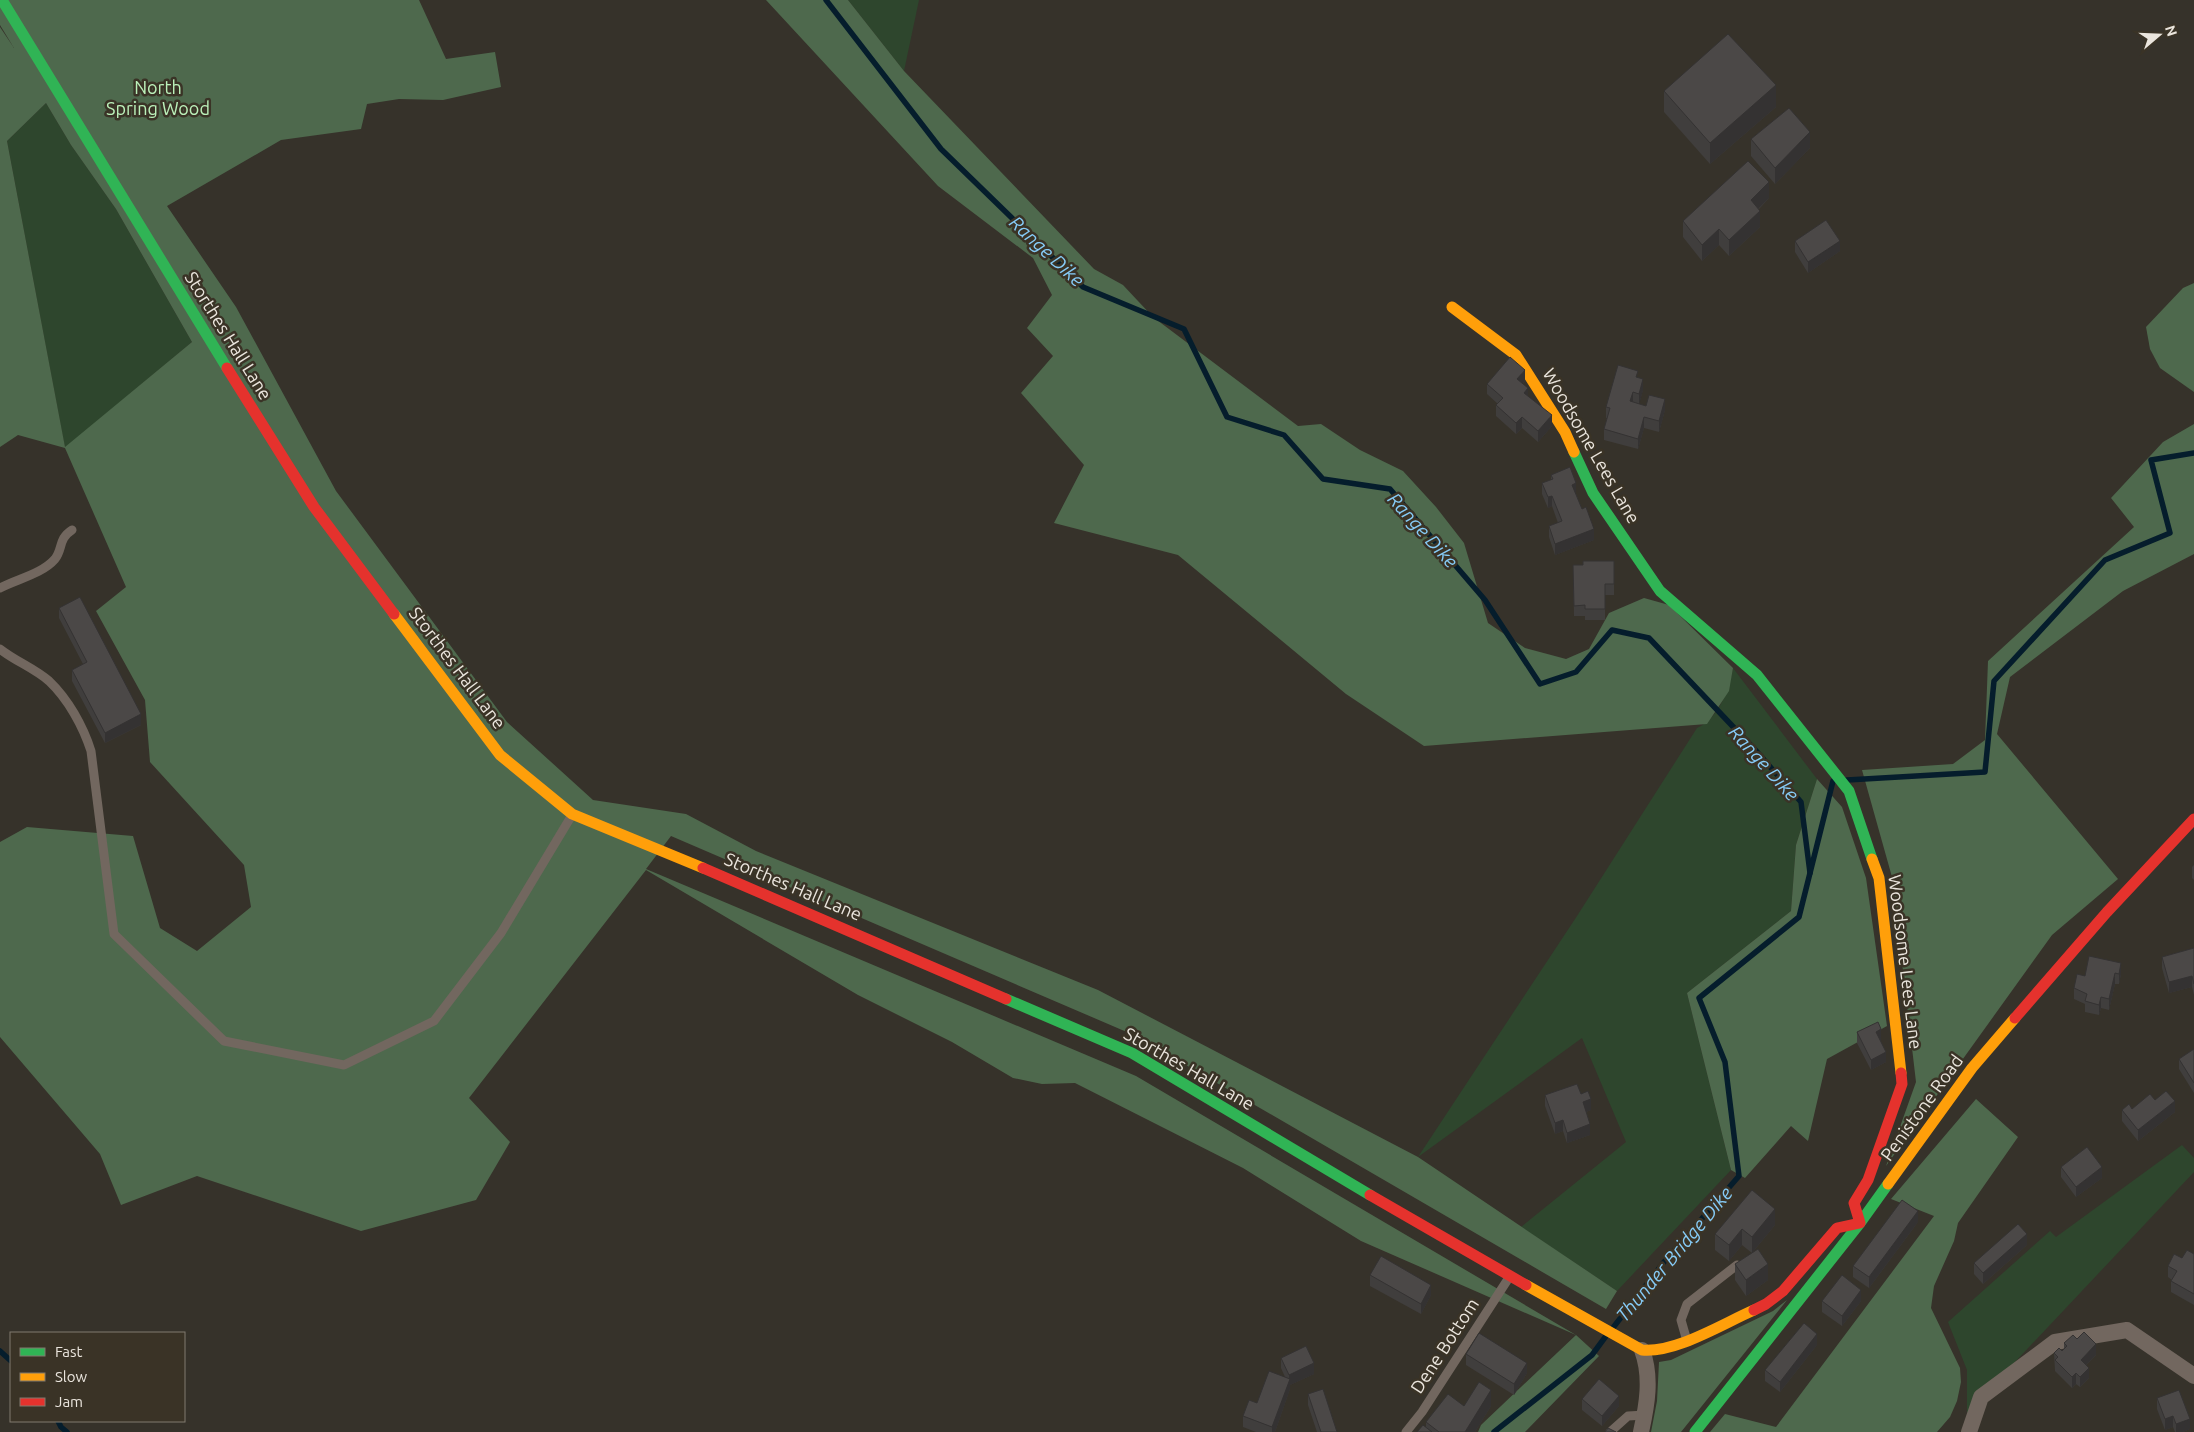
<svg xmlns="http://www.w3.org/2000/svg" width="2194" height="1432" font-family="Ubuntu,sans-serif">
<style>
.green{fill:#2e462d}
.forest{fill:#4e694d;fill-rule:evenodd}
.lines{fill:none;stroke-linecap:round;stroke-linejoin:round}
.stream{stroke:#051d2c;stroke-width:5.5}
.lane{stroke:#72675f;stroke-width:9}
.street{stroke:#72675f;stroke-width:16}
.fast{stroke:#30b455;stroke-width:11}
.slow{stroke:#ff9f0a;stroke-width:11}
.jam{stroke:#e5322d;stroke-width:11}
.wall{fill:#403e3d}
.shaded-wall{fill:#343232}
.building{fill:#4b4847;stroke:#343232}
.labels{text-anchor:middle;stroke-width:5;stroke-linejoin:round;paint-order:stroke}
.park-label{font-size:18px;fill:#bbf1ba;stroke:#3a3326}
.street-label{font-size:18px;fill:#eae5dd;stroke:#3a3326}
.water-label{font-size:19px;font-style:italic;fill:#86cbf6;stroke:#3a3326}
</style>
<rect width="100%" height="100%" fill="#36322a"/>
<g class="green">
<polygon points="848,0 919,0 904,71"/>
<polygon points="46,103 71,145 116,209 192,342 65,448 7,141"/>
<path d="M1733 668 1817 779 1796 845 1791 911 1687 993 1731 1170 1617 1291 1521 1227 1626 1142 1582 1038 1418 1157 1577 916 1697 728C1719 718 1729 690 1733 668Z"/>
<polygon points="2182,1145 2194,1158 2194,1172 1967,1413 1967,1370 1948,1322 2050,1231 2056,1237"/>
</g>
<g class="forest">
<path d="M0 0H419L446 59 495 52 501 87 443 100 399 99 367 104 361 129 281 140 167 206 236 307 336 491 507 722 593 800 686 814 756 851 1098 990 1418 1157 1617 1291 1606 1309 1136 1036 671 836 646 869 1136 1076 1576 1335 1599 1356 1525 1432H1478L1481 1425 1576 1335 1361 1241 1243 1168 1075 1083 1042 1084 1013 1078 952 1042 858 995 646 870 469 1098 510 1142 476 1200 361 1231 197 1176 121 1205 100 1154 0 1037V842L27 827 133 836 160 928 197 951 251 907 244 865 150 762 145 700 96 611 126 587 65 448 18 435 0 447V27L14 48 0 25ZM46 103 71 145 116 209 192 342 65 447 7 141Z"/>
<polygon points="766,0 848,0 904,71 1094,269 1123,285 1153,317 1298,426 1321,424 1360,450 1403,471 1436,507 1464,543 1488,623 1525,648 1566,659 1589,649 1609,613 1644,598 1669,605 1733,668 1729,691 1707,724 1424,746 1346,694 1178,555 1054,523 1084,465 1021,393 1053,356 1027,328 1052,295 1033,258 938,186"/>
<polygon points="2194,283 2194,392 2160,368 2150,349 2146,327 2183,288"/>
<polygon points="2194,424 2194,554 2123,591 2010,677 1997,734 2118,879 2052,935 1886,1166 1916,1082 1892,877 1862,770 1953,764 1985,740 1988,661 2134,527 2111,498 2163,442"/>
<polygon points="1817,779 1842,807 1866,878 1887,1026 1827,1059 1808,1141 1791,1126 1745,1178 1731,1170 1687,993 1791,911 1796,845"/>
<polygon points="1976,1099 2018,1137 1958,1223 1954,1241 1934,1286 1931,1308 1960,1368 1961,1382 1957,1401 1950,1417 1937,1432 1710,1432 1725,1414 1776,1427 1934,1216 1891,1199"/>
<polygon points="1787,1300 1681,1432 1651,1432 1657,1401 1659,1362 1671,1360 1773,1311"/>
</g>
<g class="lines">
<g class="stream">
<polyline points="826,0 941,149 1083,287 1184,329 1227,417 1284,435 1323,479 1390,489 1485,600 1540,684 1576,672 1612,630 1649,638 1758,753 1801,802 1810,873"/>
<polyline points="1847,780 1985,772 1994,681 2105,560 2170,533 2151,460 2194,453"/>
<polyline points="1612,1329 1664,1262 1739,1176 1725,1062 1699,998 1799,917 1833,781"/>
<polyline points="0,1351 11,1361"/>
<polyline points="58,1421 61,1427 67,1432"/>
<polyline points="1494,1432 1592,1355 1606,1336"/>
</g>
<g class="lane">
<path d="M0 588C17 579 42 574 55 559 63 549 58 539 72 530"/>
<path d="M0 649C15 661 34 668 49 681 68 699 83 726 91 751L114 934 224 1041 344 1065 434 1021 501 933 572 815"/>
<polyline points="1687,1341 1681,1320 1687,1304 1737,1265"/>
<polyline points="1406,1432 1422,1412 1510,1276"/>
<polyline points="1610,1432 1628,1416 1645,1415"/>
</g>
<g class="street">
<path d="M1641 1432C1647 1405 1652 1377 1642 1350"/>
<polyline points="1969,1432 1981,1397 2055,1342 2127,1330 2194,1376"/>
</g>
<g class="fast">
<polyline points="2,0 227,368"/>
<polyline points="1574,452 1593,493 1660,591 1757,675 1849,791 1872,859"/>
<polyline points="1006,999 1132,1053 1370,1195"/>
<polyline points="1695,1432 1860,1223 1888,1184"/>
</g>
<g class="slow">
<polyline points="1452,307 1516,355 1565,432 1574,452"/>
<polyline points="394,614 500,755 572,814 703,868"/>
<polyline points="1872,859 1879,878 1901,1073"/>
<polyline points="1888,1184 1972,1068 2015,1018"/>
<path d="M1526 1285 1642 1350C1676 1353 1722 1324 1754 1310"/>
</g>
<g class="jam">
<polyline points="227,368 314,507 394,614"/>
<polyline points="703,868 1006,999"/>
<polyline points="2015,1018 2107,912 2194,819"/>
<polyline points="1370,1195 1526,1285"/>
<polyline points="1754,1310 1766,1304 1783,1291 1837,1228 1860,1223 1854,1203 1868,1180 1902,1084 1901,1073"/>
</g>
</g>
<g class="wall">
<polygon points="1664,91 1776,107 1710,164 1664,112"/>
<polygon points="1751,139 1810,148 1775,184 1751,156"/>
<polygon points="1769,198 1759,209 1760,227 1729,256 1719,245 1702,261 1683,237 1683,221"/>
<polygon points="1795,241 1840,251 1808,273 1795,252"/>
<polygon points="1638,378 1643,390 1639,404 1665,410 1659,432 1644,428 1638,449 1604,440 1604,429 1607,418 1606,418 1606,407"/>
<polygon points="1525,381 1523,383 1528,396 1552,426 1538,442 1522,428 1516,434 1496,416 1496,405 1498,404 1487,394 1487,384"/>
<polygon points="1551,475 1576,494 1594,540 1555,555 1549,537 1549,526 1558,523 1552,506 1548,508 1542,494 1542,483 1551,480"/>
<polygon points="1614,561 1614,595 1605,595 1605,620 1585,620 1585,616 1574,616 1573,565 1583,565"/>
<polygon points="59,608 141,725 105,743 72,681 72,670 83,664 59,618"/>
<polygon points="2194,865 2194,880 2192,878 2192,867"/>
<polygon points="2194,948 2194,995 2192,987 2169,993 2162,968 2162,957"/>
<polygon points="2089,956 2121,974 2119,984 2115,984 2109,1010 2101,1008 2099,1015 2085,1012 2085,1004 2074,999 2074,988 2085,976"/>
<polygon points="1857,1032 1881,1040 1880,1040 1886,1062 1871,1070 1857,1043"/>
<polygon points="2194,1049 2194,1093 2179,1069 2179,1059"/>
<polygon points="1581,1094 1591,1110 1586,1112 1590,1135 1567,1143 1563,1131 1555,1134 1545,1106 1545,1095"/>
<polygon points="2155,1100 2175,1112 2138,1141 2122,1121 2122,1110 2132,1109"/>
<polygon points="2061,1167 2102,1178 2076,1197 2061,1177"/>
<polygon points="1752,1190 1775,1225 1752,1253 1742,1245 1729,1261 1715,1250 1715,1234"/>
<polygon points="1918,1222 1869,1288 1853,1277 1853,1266"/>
<polygon points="2027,1245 1983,1284 1974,1274 1974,1263"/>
<polygon points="2194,1254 2194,1305 2171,1292 2171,1281 2172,1280 2168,1277 2168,1266 2182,1258"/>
<polygon points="1735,1264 1768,1280 1746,1296 1735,1280"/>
<polygon points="1370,1275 1431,1295 1421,1314 1370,1286"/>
<polygon points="1822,1301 1861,1301 1842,1326 1822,1312"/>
<polygon points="2064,1343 2096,1355 2086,1365 2089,1378 2080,1387 2076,1384 2072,1388 2055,1371 2054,1353 2062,1351 2064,1348"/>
<polygon points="1817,1345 1780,1392 1765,1381 1765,1370"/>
<polygon points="1466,1354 1527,1373 1514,1395 1466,1365"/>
<polygon points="1281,1358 1314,1374 1290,1385 1290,1389 1275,1432 1256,1432 1243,1427 1243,1416 1285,1377 1281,1368"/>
<polygon points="1308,1394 1337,1432 1317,1432 1308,1405"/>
<polygon points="2157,1398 2190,1429 2183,1432 2175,1432 2173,1427 2165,1430 2157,1409"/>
<polygon points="1582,1399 1619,1406 1602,1426 1582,1410"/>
<polygon points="1464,1406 1491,1406 1475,1432 1417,1432 1426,1427 1426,1422"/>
</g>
<g class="shaded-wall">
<polygon points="1776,85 1776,107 1710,164 1710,143"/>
<polygon points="1810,132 1810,148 1775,184 1775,168"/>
<polygon points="1769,182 1769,198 1751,216 1751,200"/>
<polygon points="1760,211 1760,227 1729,256 1729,240"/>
<polygon points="1719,229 1719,245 1702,261 1702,245"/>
<polygon points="1840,241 1840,251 1808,273 1808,262"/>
<polygon points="1525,370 1525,381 1517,389 1517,379"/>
<polygon points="1643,379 1643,390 1639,405 1639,394"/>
<polygon points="1528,388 1528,399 1524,393"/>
<polygon points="1633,392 1633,403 1630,401"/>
<polygon points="1665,399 1665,410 1659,432 1659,421"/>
<polygon points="1552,415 1552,426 1538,442 1538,431"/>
<polygon points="1522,417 1522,428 1516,434 1516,423"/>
<polygon points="1644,417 1644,428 1638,449 1638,439"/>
<polygon points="1576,483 1576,494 1572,485"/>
<polygon points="1552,496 1552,506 1548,508 1548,497"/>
<polygon points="1594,529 1594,540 1555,555 1555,544"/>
<polygon points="141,714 141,725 105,743 105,733"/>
<polygon points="2121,963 2121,974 2119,984 2119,974"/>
<polygon points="2115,973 2115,984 2109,1010 2109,999"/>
<polygon points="2192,976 2192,987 2169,993 2169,982"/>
<polygon points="2101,997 2101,1008 2099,1015 2099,1005"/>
<polygon points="1881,1029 1881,1040 1876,1042 1876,1032"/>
<polygon points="1886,1052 1886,1062 1871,1070 1871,1060"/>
<polygon points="1591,1099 1591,1110 1583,1113 1583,1102"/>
<polygon points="2175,1101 2175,1112 2138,1141 2138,1130"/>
<polygon points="1563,1120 1563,1131 1555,1134 1555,1123"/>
<polygon points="1590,1124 1590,1135 1567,1143 1567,1133"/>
<polygon points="2102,1167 2102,1178 2076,1197 2076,1187"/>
<polygon points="1775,1209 1775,1225 1752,1253 1752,1237"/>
<polygon points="1918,1211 1918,1222 1869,1288 1869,1277"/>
<polygon points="1742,1229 1742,1245 1729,1261 1729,1245"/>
<polygon points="2027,1234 2027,1245 1983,1284 1983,1273"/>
<polygon points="1768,1264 1768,1280 1746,1296 1746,1280"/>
<polygon points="1431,1285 1431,1295 1421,1314 1421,1304"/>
<polygon points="1861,1290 1861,1301 1842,1326 1842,1316"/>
<polygon points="1817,1334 1817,1345 1780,1392 1780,1382"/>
<polygon points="2096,1344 2096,1355 2081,1370 2081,1360"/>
<polygon points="1314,1363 1314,1374 1290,1385 1290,1389 1275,1432 1272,1432 1272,1427 1289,1381 1289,1375"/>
<polygon points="1527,1363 1527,1373 1514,1395 1514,1384"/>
<polygon points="2089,1368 2089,1378 2080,1387 2080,1377"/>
<polygon points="2076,1373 2076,1384 2072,1388 2072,1377"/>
<polygon points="1491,1390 1491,1406 1475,1432 1465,1432"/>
<polygon points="1619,1396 1619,1406 1602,1426 1602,1416"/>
<polygon points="2173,1416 2173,1427 2165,1430 2165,1419"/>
<polygon points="2190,1419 2190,1429 2183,1432 2176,1432 2176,1424"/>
</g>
<g class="building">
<polygon points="1728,34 1776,85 1710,143 1664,91"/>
<polygon points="1789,108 1810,132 1775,168 1751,139"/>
<polygon points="1748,161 1769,182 1751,200 1760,211 1729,240 1719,229 1702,245 1683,221"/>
<polygon points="1826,220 1840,241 1808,262 1795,241"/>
<polygon points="1510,357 1525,370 1517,379 1528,388 1524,393 1552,415 1538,431 1522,417 1516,423 1496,405 1503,398 1487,384"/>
<polygon points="1618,365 1638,371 1636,377 1643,379 1639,394 1633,392 1630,401 1646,406 1649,395 1665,399 1659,421 1644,417 1638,439 1604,429 1610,408 1606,407"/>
<polygon points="1570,467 1576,483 1572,485 1582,509 1586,507 1594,529 1555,544 1549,526 1562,521 1552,496 1548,497 1542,483 1553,479 1551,475"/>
<polygon points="1583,561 1614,561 1614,584 1605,584 1605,609 1585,609 1585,605 1574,606 1573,565 1583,565"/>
<polygon points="80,597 141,714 105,733 72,670 87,662 59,608"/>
<polygon points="2194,948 2194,984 2192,976 2169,982 2162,957"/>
<polygon points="2089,956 2121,963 2119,974 2115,973 2109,999 2101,997 2099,1005 2085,1001 2087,994 2074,988 2077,974 2085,976"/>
<polygon points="1878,1022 1881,1029 1876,1032 1886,1052 1871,1060 1857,1032"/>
<polygon points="2194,1049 2194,1083 2179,1059"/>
<polygon points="1577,1084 1581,1094 1588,1091 1591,1099 1583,1102 1590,1124 1567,1133 1563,1120 1555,1123 1545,1095"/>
<polygon points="2166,1091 2175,1101 2138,1130 2122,1110 2129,1104 2132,1109 2150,1094 2155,1100"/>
<polygon points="2087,1147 2102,1167 2076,1187 2061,1167"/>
<polygon points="1752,1190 1775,1209 1752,1237 1742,1229 1729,1245 1715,1234"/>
<polygon points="1902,1200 1918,1211 1869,1277 1853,1266"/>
<polygon points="2018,1224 2027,1234 1983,1273 1974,1263"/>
<polygon points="1758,1249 1768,1264 1746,1280 1735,1264"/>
<polygon points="2187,1250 2194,1254 2194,1294 2171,1281 2177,1271 2168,1266 2174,1254 2182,1258"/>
<polygon points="1381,1256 1431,1285 1421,1304 1370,1275"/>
<polygon points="1842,1275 1861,1290 1842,1316 1822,1301"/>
<polygon points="1804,1323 1817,1334 1780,1382 1765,1370"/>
<polygon points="2084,1332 2096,1344 2081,1360 2089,1368 2080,1377 2076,1373 2072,1377 2055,1360 2058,1357 2054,1353 2059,1348 2062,1351 2067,1346 2064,1343 2073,1335 2077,1339"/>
<polygon points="1479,1333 1527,1363 1514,1384 1466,1354"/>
<polygon points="1306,1346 1314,1363 1289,1375 1281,1358"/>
<polygon points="1269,1371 1290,1379 1272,1427 1243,1416 1249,1400 1257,1403"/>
<polygon points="1599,1379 1619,1396 1602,1416 1582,1399"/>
<polygon points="1479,1382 1491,1390 1465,1432 1439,1432 1426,1422 1448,1394 1464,1406"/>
<polygon points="1323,1389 1337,1432 1321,1432 1308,1394"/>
<polygon points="2179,1390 2190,1419 2176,1424 2173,1416 2165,1419 2157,1398"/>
<polygon points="1423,1425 1432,1432 1417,1432"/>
<polygon points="1608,1428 1616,1432 1605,1432"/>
</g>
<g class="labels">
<g class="park-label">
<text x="158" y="94">North<tspan x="158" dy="21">Spring Wood</tspan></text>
</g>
<g class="street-label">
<text transform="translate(228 336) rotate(58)" y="6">Storthes Hall Lane</text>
<text transform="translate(1591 446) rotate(60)" y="6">Woodsome Lees Lane</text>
<text transform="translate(457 668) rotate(53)" y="6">Storthes Hall Lane</text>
<text transform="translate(793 887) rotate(23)" y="6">Storthes Hall Lane</text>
<text transform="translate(1905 962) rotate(83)" y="6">Woodsome Lees Lane</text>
<text transform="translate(1189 1069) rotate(30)" y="6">Storthes Hall Lane</text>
<text transform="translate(1922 1108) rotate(-54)" y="6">Penistone Road</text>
<text transform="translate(1445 1346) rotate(-57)" y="6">Dene Bottom</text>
</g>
<g class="water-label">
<text transform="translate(1047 251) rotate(43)" y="7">Range Dike</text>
<text transform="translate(1423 530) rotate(48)" y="7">Range Dike</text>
<text transform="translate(1764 763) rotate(48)" y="7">Range Dike</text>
<text transform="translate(1674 1254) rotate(-50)" y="7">Thunder Bridge Dike</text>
</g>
</g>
<rect x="10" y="1332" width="175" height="90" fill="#3a3326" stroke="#807a6f"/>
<rect x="20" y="1348" width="25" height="8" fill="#30b455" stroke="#807a6f"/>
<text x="55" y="1357" font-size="15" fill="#eae5dd">Fast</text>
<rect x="20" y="1373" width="25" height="8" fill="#ff9f0a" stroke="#807a6f"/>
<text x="55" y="1382" font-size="15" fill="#eae5dd">Slow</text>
<rect x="20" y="1398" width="25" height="8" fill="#e5322d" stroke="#807a6f"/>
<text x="55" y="1407" font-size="15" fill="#eae5dd">Jam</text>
<g transform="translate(2159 35) rotate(71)" stroke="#3a3326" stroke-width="4" paint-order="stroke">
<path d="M0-4L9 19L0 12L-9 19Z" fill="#eae5dd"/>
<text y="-8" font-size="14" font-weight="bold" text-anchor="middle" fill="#eae5dd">N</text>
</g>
</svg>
